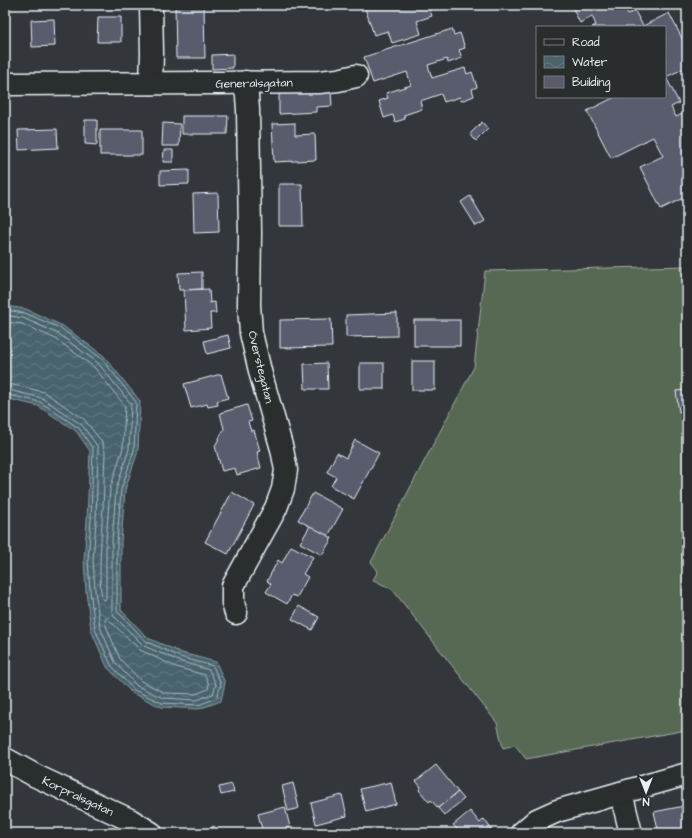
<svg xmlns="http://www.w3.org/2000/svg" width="692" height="838" font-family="'Architects Daughter',sans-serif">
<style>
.garden{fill:#586953;stroke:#a0ada6}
.water{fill:url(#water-waves);stroke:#899ca5}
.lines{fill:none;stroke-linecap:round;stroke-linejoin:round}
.shore{stroke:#a8b9c0;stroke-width:1}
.building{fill:#595b6d;stroke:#e8f1f8}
.minor-casing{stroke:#e8f1f8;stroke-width:25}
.minor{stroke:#2a2d2e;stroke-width:22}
.labels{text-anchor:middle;stroke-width:4;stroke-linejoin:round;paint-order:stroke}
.street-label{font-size:12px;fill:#e8f1f8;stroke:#2a2d2e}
</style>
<defs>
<pattern id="water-waves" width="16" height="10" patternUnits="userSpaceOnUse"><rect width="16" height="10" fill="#49646d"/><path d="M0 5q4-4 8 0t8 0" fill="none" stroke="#637b83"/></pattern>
</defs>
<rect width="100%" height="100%" fill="#33363b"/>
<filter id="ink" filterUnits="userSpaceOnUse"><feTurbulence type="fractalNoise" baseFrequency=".025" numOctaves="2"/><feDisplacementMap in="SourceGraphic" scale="8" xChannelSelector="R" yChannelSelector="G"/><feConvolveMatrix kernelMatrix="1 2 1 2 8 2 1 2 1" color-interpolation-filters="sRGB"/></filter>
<g filter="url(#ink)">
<polygon class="garden" points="687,266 687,730 526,759 515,745 503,748 497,723 392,589 373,580 378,571 371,562 474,367 485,271"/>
<polygon class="water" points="5,306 26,309 63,326 104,356 140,401 138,451 125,490 121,542 121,610 148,638 182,653 216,662 225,683 221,701 199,709 161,707 132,693 107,667 91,630 86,591 84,560 87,520 90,451 76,431 38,406 5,398"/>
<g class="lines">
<g class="shore">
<polyline points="5,310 25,313 62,329 102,359 136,402 134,450 121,490 117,542 117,611 146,641 180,657 213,666 221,684 217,698 198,705 162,703 134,690 111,665 95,629 90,590 88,560 91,520 93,449 79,428 40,402 5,394"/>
<polyline points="5,315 23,318 59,334 98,363 131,404 129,449 116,490 112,541 112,612 115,617 144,646 179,661 209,670 216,684 213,694 197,700 163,698 137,686 115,662 100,627 95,590 93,560 96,521 98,447 82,425 42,398 5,389"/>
<path d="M5 322 22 324 56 339 94 367 125 406 123 448 110 489 106 541V598L105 600 102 599C98 573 101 548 102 522 104 499 104 475 105 452L102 442 84 419 44 392 5 383"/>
<polygon points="107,618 140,650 176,667 205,675 209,685 208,689 196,694 165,693 141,681 120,659 106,626 105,620"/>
</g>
</g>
<g class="building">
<rect x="105" y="5" width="28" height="3"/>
<polygon points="175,5 204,5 205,58 176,58"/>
<polygon points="364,5 428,5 432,16 417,21 421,34 392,43 388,31 374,35"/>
<polygon points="571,5 624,5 628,14 635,11 643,26 669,13 687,48 687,67 666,77 679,103 671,107 676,117 687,112 687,196 661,209 640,167 663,156 653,137 611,158 587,111 615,97 665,97 665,27 592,27 596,25 592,16 580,23"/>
<polygon points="98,17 121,17 121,42 97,42"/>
<polygon points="54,19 55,46 32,47 31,20"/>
<polygon points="452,29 454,35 460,33 465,48 459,50 462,58 448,63 447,59 428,65 432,78 465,68 467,74 472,72 477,87 472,89 474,96 461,101 460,97 444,102 441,94 420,101 422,109 404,115 405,119 395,122 393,115 384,118 379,101 388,98 386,93 411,85 407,72 373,83 364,57"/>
<polygon points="233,54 233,68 212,69 212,55"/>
<polygon points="331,91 332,106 316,107 316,112 279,114 279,93"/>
<polygon points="182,116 228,116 227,134 182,134"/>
<polygon points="85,120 97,120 97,145 85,144"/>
<polygon points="482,122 488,129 476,141 470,134"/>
<polygon points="163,123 180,124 179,146 162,146"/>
<polygon points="295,123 295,135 315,134 316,160 274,162 272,124"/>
<polygon points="57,129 58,148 19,150 18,130"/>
<rect x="100" y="130" width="42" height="25"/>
<polygon points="164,150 173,150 173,162 163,162"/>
<polygon points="189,170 189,184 160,185 160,171"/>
<polygon points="279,184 302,184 303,226 279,226"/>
<polygon points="218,193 219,232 194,233 193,194"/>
<polygon points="470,196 485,221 476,226 461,202"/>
<polygon points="202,272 202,289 179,290 178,273"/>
<polygon points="209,289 210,303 215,302 216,313 210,313 211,328 186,330 184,290"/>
<polygon points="397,313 397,336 346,337 346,315"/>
<polygon points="331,319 332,347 280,348 280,320"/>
<rect x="414" y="320" width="46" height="26"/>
<polygon points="228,335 231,348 207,354 204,341"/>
<rect x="412" y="361" width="23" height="29"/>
<polygon points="327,363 328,389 305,389 304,364"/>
<rect x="360" y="363" width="24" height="26"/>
<polygon points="221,374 228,398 217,401 218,405 208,407 207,404 191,408 184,384"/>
<polygon points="687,390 687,411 679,412 676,391"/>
<polygon points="247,405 252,421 248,422 251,431 254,430 260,451 257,452 261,468 237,475 235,468 222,471 215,446 224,429 220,413"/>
<polygon points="355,440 379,453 354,499 331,486 336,477 327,472 337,453 346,458"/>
<polygon points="232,492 254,505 228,554 205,542"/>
<polygon points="313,493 343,509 328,536 298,520"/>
<polygon points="310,526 332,538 322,555 300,543"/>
<polygon points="291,546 313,557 303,574 308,577 297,597 292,595 287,604 266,592 271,584 267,581 278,560 282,563"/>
<polygon points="299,606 319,617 312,630 292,619"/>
<polygon points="436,765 458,792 438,808 431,800 429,802 419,790 421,787 416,781"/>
<polygon points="391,782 396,804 366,812 360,789"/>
<polygon points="293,783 299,808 288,811 282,786"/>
<polygon points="232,784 234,792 221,795 219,787"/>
<polygon points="458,792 464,799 444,815 438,808"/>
<polygon points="342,795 347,816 316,824 311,803"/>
<polygon points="684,806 687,819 687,833 659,833 654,812"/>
<polygon points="285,807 290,827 263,833 258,814"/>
<polygon points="470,811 480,823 484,819 492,830 488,833 455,833 454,832 457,829 453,825"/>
<polygon points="213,826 222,833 207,833"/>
<polygon points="606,830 606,833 591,833"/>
</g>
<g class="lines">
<g class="minor-casing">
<g id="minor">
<polyline points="151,83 152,54 151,5"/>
<polyline points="5,84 219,83 319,82 338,80 356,76"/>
<polyline points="236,613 233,603 233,586 276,508 283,489 286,470 282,449 261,375 251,333 249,305 250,233 248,110 246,82"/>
<polyline points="5,759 36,776 130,820 151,833"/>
<polyline points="621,793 631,833"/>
<polyline points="522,833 537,820 557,811 687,774"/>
</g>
</g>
<use href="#minor" class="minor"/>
</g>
</g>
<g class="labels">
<g class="street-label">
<text transform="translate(254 83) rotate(-1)" y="4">Generalsgatan</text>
<text transform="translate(261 367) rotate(76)" y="4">Överstegatan</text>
<text transform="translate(78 796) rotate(25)" y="4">Korpralsgatan</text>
</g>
</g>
<rect width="692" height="838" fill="none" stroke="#2a2d2e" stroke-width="20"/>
<rect x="10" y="10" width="672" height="818" fill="none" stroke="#e8f1f8" stroke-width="1.5" filter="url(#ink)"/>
<rect x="536" y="26" width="130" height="72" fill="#2a2d2e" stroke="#767b7f"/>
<rect x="544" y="39" width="20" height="6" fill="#2a2d2e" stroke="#767b7f"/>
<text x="572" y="46" font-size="12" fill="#e8f1f8">Road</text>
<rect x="544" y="56" width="20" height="12" fill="url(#water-waves)" stroke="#767b7f"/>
<text x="572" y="66" font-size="12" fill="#e8f1f8">Water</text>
<rect x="544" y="76" width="20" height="12" fill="#595b6d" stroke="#767b7f"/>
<text x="572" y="86" font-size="12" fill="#e8f1f8">Building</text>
<g transform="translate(646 792) rotate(180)" stroke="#2a2d2e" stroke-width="3" paint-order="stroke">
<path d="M0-3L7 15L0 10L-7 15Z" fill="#e8f1f8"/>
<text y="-6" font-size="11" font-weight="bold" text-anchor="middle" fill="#e8f1f8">N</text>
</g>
</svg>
